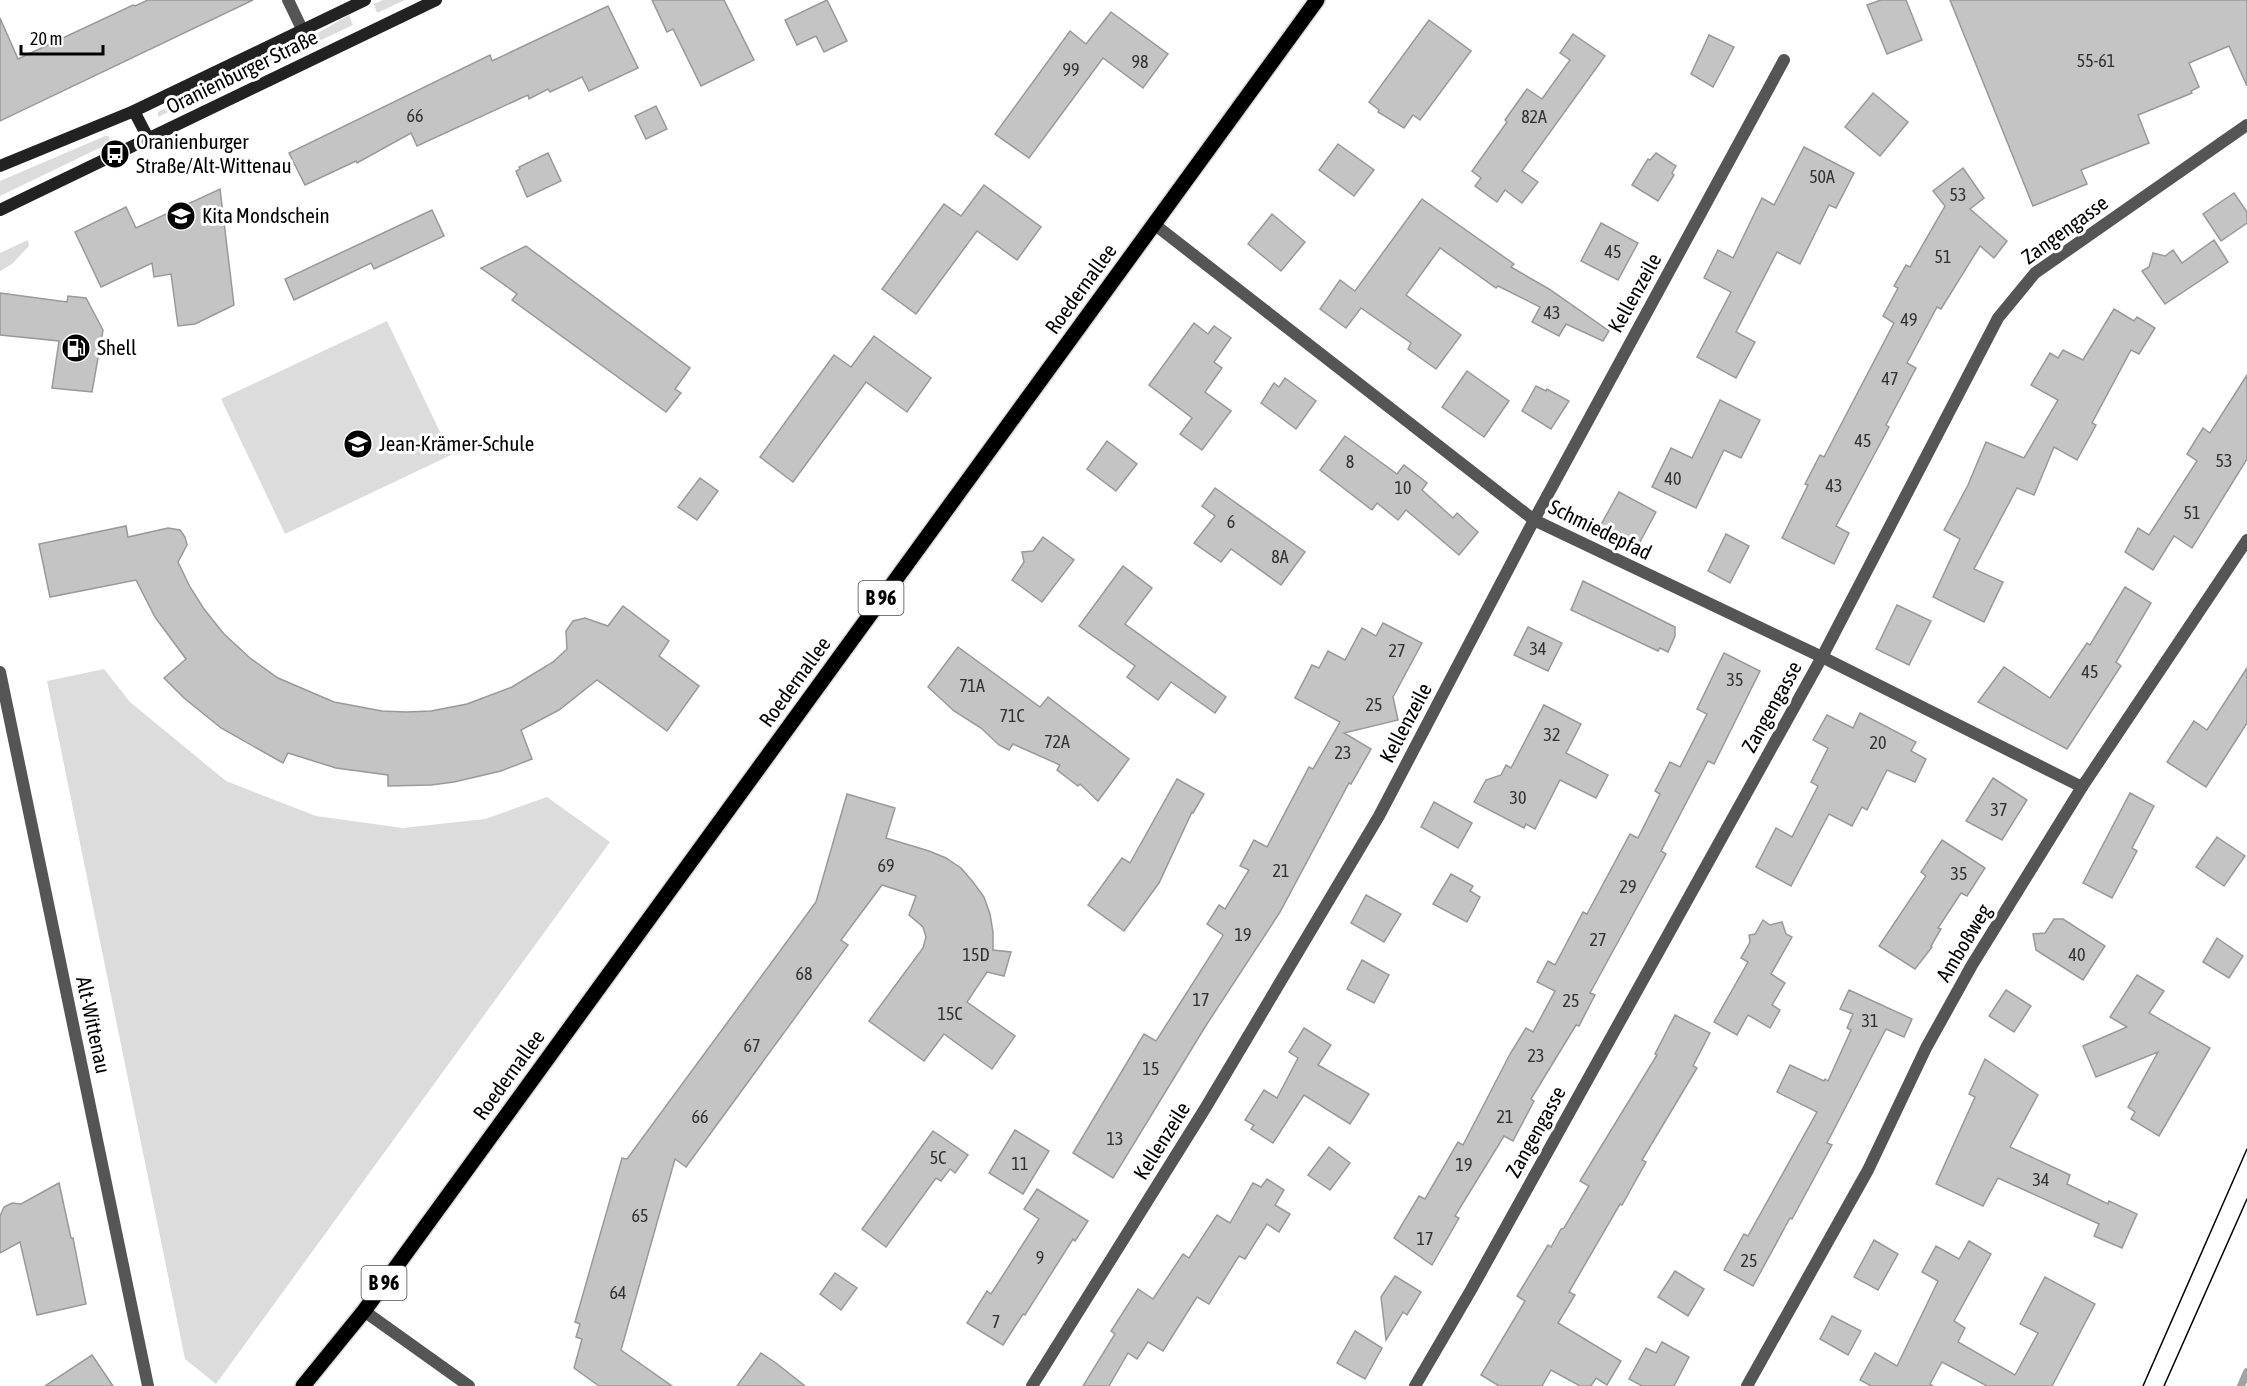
<svg xmlns="http://www.w3.org/2000/svg" width="2247" height="1386" font-family="'Asap Condensed',sans-serif">
<style>
.green{fill:#dcdcdc}
.lines{fill:none;stroke-linecap:round;stroke-linejoin:round}
.stream{stroke:#a3a3a3;stroke-width:8}
.building{fill:#c4c4c4;stroke:#999;stroke-width:1.5}
.primary-casing{stroke:#dbdbdb;stroke-width:18}
.minor{stroke:#555;stroke-width:12}
.tertiary{stroke:#555;stroke-width:12}
.secondary{stroke:#222;stroke-width:12}
.primary{stroke:#000;stroke-width:15}
.tram{stroke:#000;stroke-width:1.5}
.labels{text-anchor:middle;stroke-width:6;stroke-linejoin:round;paint-order:stroke}
.number-label{font-size:18px;fill:#313131}
.shield{fill:#fff;stroke:#4c4c4c;stroke-width:1.5}
.shield-label{font-size:20px;font-weight:bold;fill:#000}
.street-label{font-size:21px;fill:#000;stroke:#fff}
.poi-label{font-size:21px;fill:#000;stroke:#fff;text-anchor:start}
</style>
<rect width="100%" height="100%" fill="#fff"/>
<g class="green">
<polygon points="383,0 405,0 377,13 374,4"/>
<polygon points="349,15 353,25 158,117 158,112 301,43"/>
<polygon points="105,136 109,136 110,143 0,196 0,181"/>
<polygon points="28,240 29,246 12,264 0,271 0,253"/>
<polygon points="387,321 451,455 285,534 221,399"/>
<polygon points="104,669 130,702 226,781 316,816 403,828 485,819 547,797 610,842 216,1384 185,1359 47,681"/>
</g>
<g class="lines">
<polyline class="stream" points="2241,1386 2247,1372"/>
</g>
<g class="building">
<polygon points="148,0 253,0 0,121 0,18 18,59 133,5 135,6"/>
<polygon points="652,0 724,0 754,60 701,86 673,29 667,32"/>
<polygon points="827,0 847,41 824,52 816,36 797,45 785,20"/>
<polygon points="1881,0 1906,0 1922,40 1887,54 1867,5"/>
<polygon points="1950,0 2247,0 2247,86 2229,46 2189,63 2199,87 2191,91 2192,93 2138,115 2149,143 2081,170 2087,184 2033,206"/>
<polygon points="608,6 638,68 589,91 582,77 550,92 548,89 529,99 528,95 417,146 411,133 357,163 356,161 305,185 289,153 490,55 492,61"/>
<polygon points="1111,12 1168,54 1143,88 1103,58 1029,158 995,134 1070,31 1086,44"/>
<polygon points="1429,20 1471,51 1420,120 1413,115 1404,128 1378,112 1379,110 1369,102"/>
<polygon points="1573,34 1605,56 1522,171 1538,182 1522,203 1505,190 1497,202 1475,186 1481,178 1472,171 1507,122 1505,120 1527,89 1542,99 1570,60 1560,53"/>
<polygon points="1709,35 1734,47 1713,87 1691,74"/>
<polygon points="1873,93 1908,122 1880,156 1845,127"/>
<polygon points="656,106 667,129 646,139 635,116"/>
<polygon points="1338,144 1374,170 1354,196 1319,170"/>
<polygon points="1804,147 1854,173 1836,208 1829,205 1800,264 1777,252 1736,332 1755,342 1736,378 1697,357 1731,292 1704,278 1718,250 1733,258 1762,198 1774,205"/>
<polygon points="548,153 561,181 527,197 516,171 520,169 519,167"/>
<polygon points="1656,153 1676,166 1672,173 1674,175 1658,201 1632,185 1648,159 1650,160"/>
<polygon points="1963,168 1984,198 1970,209 2007,241 1994,258 1980,246 1941,309 1937,307 1907,363 1916,368 1886,425 1889,427 1836,526 1849,533 1834,564 1782,538 1808,485 1805,484 1820,455 1824,457 1894,323 1883,316 1898,288 1894,286 1906,265 1910,267 1945,206 1933,191"/>
<polygon points="984,185 1041,227 1017,260 977,231 916,314 882,289 944,204 961,216"/>
<polygon points="220,189 234,305 195,324 178,326 171,274 154,277 152,263 101,287 75,232 126,207 136,228"/>
<polygon points="2234,193 2247,212 2247,223 2221,241 2203,214"/>
<polygon points="1422,199 1514,264 1511,267 1549,289 1609,331 1603,341 1566,324 1559,336 1532,322 1540,307 1498,286 1496,288 1440,248 1406,295 1461,335 1436,369 1408,349 1411,343 1361,308 1346,328 1320,309 1340,280 1355,291"/>
<polygon points="432,210 444,236 374,269 371,263 294,300 285,279"/>
<polygon points="1272,214 1305,242 1281,271 1248,244"/>
<polygon points="1601,223 1638,243 1618,280 1581,261"/>
<polygon points="2214,240 2228,262 2165,304 2142,271 2149,267 2153,253 2165,256 2173,250 2182,263"/>
<polygon points="526,246 690,368 675,389 681,393 666,412 512,300 517,294 481,268"/>
<polygon points="0,293 67,302 68,296 86,298 103,330 92,392 52,388 59,341 0,335"/>
<polygon points="2114,309 2134,321 2137,317 2155,328 2139,354 2131,350 2092,423 2096,425 2077,460 2054,447 2034,495 2017,488 1974,569 2003,582 1984,622 1933,597 1960,539 1944,530 1968,485 1986,442 2024,458 2058,400 2031,385 2050,353 2058,358 2063,350 2083,360"/>
<polygon points="1194,323 1208,334 1214,326 1231,338 1214,362 1222,368 1205,392 1231,411 1202,450 1180,434 1192,418 1149,385"/>
<polygon points="874,336 931,378 907,412 866,382 793,482 760,457 834,355 851,367"/>
<polygon points="1467,371 1509,401 1484,437 1442,407"/>
<polygon points="2247,375 2247,459 2192,548 2174,536 2153,570 2125,552 2138,528 2149,535 2197,461 2187,454 2203,428 2210,433"/>
<polygon points="1285,378 1316,401 1296,429 1261,403 1274,383 1279,387"/>
<polygon points="1536,386 1546,391 1547,389 1569,401 1551,429 1522,411"/>
<polygon points="1720,400 1760,420 1741,458 1724,450 1696,508 1652,487 1671,448 1692,458"/>
<polygon points="1345,436 1397,474 1404,465 1427,483 1422,490 1453,518 1457,513 1478,532 1459,555 1406,510 1398,520 1377,503 1372,510 1320,470"/>
<polygon points="1107,441 1137,464 1116,491 1087,469"/>
<polygon points="700,478 718,491 697,520 678,507"/>
<polygon points="1215,488 1305,552 1281,585 1231,549 1221,562 1194,543 1215,516 1202,506"/>
<polygon points="1619,492 1656,512 1635,551 1598,530"/>
<polygon points="126,526 128,537 168,528 180,530 185,537 187,545 178,562 190,587 204,609 224,634 250,658 278,678 334,702 382,711 406,712 431,711 467,704 512,687 553,662 567,649 566,631 573,621 585,618 608,626 623,606 669,641 659,656 699,686 667,731 597,680 559,710 521,730 532,759 501,771 454,782 431,785 388,786 388,775 336,768 288,753 283,763 221,728 184,698 164,678 186,659 155,617 136,580 50,597 39,544"/>
<polygon points="1726,534 1749,546 1730,583 1708,571"/>
<polygon points="1043,537 1074,560 1042,602 1012,580 1024,562 1022,552 1033,551"/>
<polygon points="1123,566 1152,588 1125,624 1226,697 1215,713 1171,682 1158,700 1127,677 1135,666 1079,626"/>
<polygon points="1583,581 1675,627 1675,636 1668,652 1660,648 1658,651 1571,610"/>
<polygon points="2125,587 2151,603 2116,662 2121,666 2067,749 1978,702 2004,667 2050,698 2087,643 2090,645"/>
<polygon points="1897,605 1931,621 1909,665 1876,649"/>
<polygon points="1383,623 1422,643 1393,697 1398,720 1344,733 1371,749 1351,784 1349,783 1280,912 1205,1027 1113,1178 1073,1153 1144,1034 1156,1041 1221,939 1223,935 1207,924 1219,905 1225,909 1249,870 1240,866 1254,840 1267,847 1309,767 1313,769 1340,722 1295,698 1312,665 1319,668 1328,651 1345,660 1362,628 1376,636"/>
<polygon points="1528,627 1562,643 1548,671 1514,655"/>
<polygon points="958,647 1040,707 1048,697 1129,759 1098,801 1080,784 1078,786 1057,770 1060,765 1013,744 1009,750 999,745 981,728 954,711 928,687"/>
<polygon points="1724,653 1760,671 1714,764 1708,761 1661,851 1666,854 1590,993 1595,995 1579,1026 1576,1025 1531,1099 1534,1101 1513,1141 1504,1136 1455,1216 1459,1218 1432,1265 1394,1238 1419,1196 1425,1199 1458,1142 1463,1145 1510,1054 1526,1028 1533,1032 1555,991 1537,982 1548,961 1555,965 1583,912 1587,914 1630,834 1638,838 1660,794 1655,791 1670,762 1680,767 1707,714 1697,709"/>
<polygon points="2247,668 2247,723 2206,787 2167,762 2194,721 2207,730"/>
<polygon points="1544,705 1581,724 1566,753 1608,775 1596,798 1560,780 1535,829 1526,824 1524,828 1474,802 1486,780 1501,775 1506,765 1511,768"/>
<polygon points="1860,713 1916,742 1911,751 1926,759 1915,782 1887,770 1867,810 1862,807 1852,826 1829,814 1791,886 1756,867 1776,828 1792,837 1818,786 1811,782 1828,748 1813,740 1827,715 1853,728"/>
<polygon points="1993,778 2027,800 2002,840 1966,821"/>
<polygon points="1177,779 1204,794 1193,813 1192,812 1159,883 1124,931 1088,905 1122,858 1130,863"/>
<polygon points="2130,793 2154,806 2132,848 2137,851 2112,898 2083,883"/>
<polygon points="847,794 895,808 886,838 929,851 946,858 961,868 973,882 984,897 990,914 993,932 993,950 1011,952 1004,976 987,972 967,1002 1015,1036 992,1069 944,1034 924,1061 869,1021 923,948 926,937 923,927 909,915 916,896 882,885 841,940 848,945 686,1167 675,1159 621,1350 672,1386 599,1386 574,1368 582,1339 576,1337 580,1324 575,1322 622,1158 627,1159 816,902"/>
<polygon points="1434,802 1472,823 1458,848 1421,827"/>
<polygon points="2217,837 2245,856 2224,886 2196,867"/>
<polygon points="1942,840 1985,868 1967,896 1961,893 1938,928 1941,929 1931,946 1932,947 1915,969 1879,946 1926,876 1921,872"/>
<polygon points="1451,874 1473,886 1470,891 1480,897 1467,922 1433,904"/>
<polygon points="1366,895 1401,914 1384,942 1351,923"/>
<polygon points="2054,919 2063,919 2105,946 2083,980 2036,950 2033,934 2045,933"/>
<polygon points="1763,920 1770,925 1782,922 1786,934 1792,937 1771,974 1785,983 1772,1005 1780,1010 1770,1028 1748,1015 1737,1035 1714,1022 1748,962 1741,958 1750,942 1749,935 1755,934"/>
<polygon points="2217,938 2243,956 2229,978 2203,962"/>
<polygon points="1362,960 1389,975 1374,1003 1347,989"/>
<polygon points="2137,975 2164,991 2149,1013 2210,1048 2159,1136 2131,1119 2135,1112 2128,1107 2158,1052 2096,1077 2083,1046 2127,1027 2110,1017"/>
<polygon points="1849,990 1912,1019 1904,1037 1886,1029 1827,1143 1832,1145 1792,1219 1790,1218 1753,1286 1724,1270 1744,1234 1748,1236 1817,1112 1777,1092 1790,1065 1824,1081 1825,1079 1828,1081 1851,1030 1847,1028 1853,1014 1840,1009"/>
<polygon points="2006,990 2031,1006 2014,1032 1989,1016"/>
<polygon points="1675,1015 1710,1033 1693,1066 1697,1068 1642,1160 1646,1162 1622,1205 1620,1204 1569,1292 1575,1295 1558,1323 1621,1361 1607,1385 1596,1378 1591,1386 1580,1386 1551,1370 1542,1386 1499,1386 1481,1375 1525,1301 1517,1296 1548,1245 1551,1247 1561,1229 1564,1228 1589,1186 1580,1181 1657,1055 1655,1054"/>
<polygon points="1304,1028 1331,1045 1318,1065 1369,1094 1350,1124 1304,1095 1273,1143 1251,1129 1254,1125 1245,1120 1264,1090 1277,1098 1298,1058 1289,1052"/>
<polygon points="1985,1059 2038,1095 2010,1147 2070,1175 2067,1184 2108,1204 2109,1201 2137,1214 2122,1248 2094,1236 2099,1224 1998,1178 1983,1206 1936,1184 1975,1097 1969,1094"/>
<polygon points="1015,1130 1049,1151 1023,1194 989,1173"/>
<polygon points="933,1131 968,1155 955,1173 950,1169 941,1181 936,1178 886,1247 862,1229"/>
<polygon points="1329,1147 1350,1163 1330,1190 1308,1175"/>
<polygon points="1267,1179 1284,1190 1275,1205 1290,1214 1279,1232 1267,1224 1245,1259 1239,1256 1209,1304 1197,1297 1163,1351 1148,1342 1137,1359 1128,1353 1109,1386 1083,1386 1115,1334 1111,1331 1138,1289 1153,1299 1183,1254 1189,1258 1217,1215 1230,1223 1253,1183 1261,1187"/>
<polygon points="59,1183 71,1238 73,1238 86,1304 37,1315 20,1242 0,1253 0,1216 4,1207 12,1203 21,1204"/>
<polygon points="1037,1189 1088,1221 1075,1241 1073,1239 1025,1315 1023,1314 1003,1345 967,1323 987,1291 991,1294 1039,1219 1024,1209"/>
<polygon points="1874,1240 1898,1254 1878,1290 1854,1277"/>
<polygon points="1969,1241 1991,1254 1954,1321 1965,1328 1958,1342 2015,1375 2038,1333 2020,1324 2045,1277 2095,1304 2052,1386 1987,1386 1942,1362 1930,1384 1933,1386 1871,1386 1860,1380 1875,1353 1897,1366 1938,1281 1922,1272 1936,1246 1959,1259"/>
<polygon points="1675,1271 1704,1289 1688,1316 1658,1297"/>
<polygon points="835,1273 857,1288 841,1310 820,1294"/>
<polygon points="1395,1276 1421,1292 1407,1315 1403,1312 1386,1340 1381,1297"/>
<polygon points="1832,1316 1861,1331 1848,1355 1820,1339"/>
<polygon points="1355,1331 1382,1348 1365,1379 1337,1363"/>
<polygon points="1662,1342 1689,1357 1674,1386 1642,1386 1629,1379 1646,1348 1656,1353"/>
<polygon points="761,1353 776,1363 805,1386 737,1386"/>
<polygon points="92,1355 113,1386 45,1386"/>
</g>
<g class="lines">
<g class="primary-casing">
<polyline id="primary" points="303,1386 364,1311 1317,0"/>
</g>
<g class="minor">
<polyline points="288,0 302,29"/>
<polyline points="1154,224 1534,520 1822,657 2082,787"/>
<polyline points="364,1311 469,1386"/>
<polyline points="1032,1386 1206,1107 1379,816 1534,520 1784,60"/>
<polyline points="1415,1386 1471,1290 1822,657 1998,318 2035,273 2247,125"/>
<polyline points="1747,1386 1868,1170 1926,1048 1972,965 2082,787 2247,540"/>
</g>
<polyline class="tertiary" points="0,672 148,1386"/>
<g class="secondary">
<polyline points="134,111 148,138"/>
<polyline points="0,166 134,111 365,0"/>
<polyline points="0,210 436,0"/>
</g>
<use href="#primary" class="primary"/>
<g class="tram">
<polyline points="2143,1386 2247,1149"/>
<polyline points="2164,1386 2247,1199"/>
</g>
</g>
<defs>
<g id="bus-disc" transform="scale(1.5)"><circle r="9.5" fill="#000" stroke="#fff"/><path d="M-5-6H5V4H4V6H2V4H-2V6H-4V4H-5ZM-3.5-4V0h7V-4ZM-3.5 1.2v1.5H-2V1.2ZM2 1.2v1.5H3.5V1.2Z" fill="#fff"/></g>
<g id="school-disc" transform="scale(1.5)"><circle r="9.5" fill="#000" stroke="#fff"/><path d="M0-5L7-2L0 1L-7-2ZM-4 1L0 2.5L4 1V4Q0 6-4 4Z" fill="#fff"/></g>
<g id="fuel-disc" transform="scale(1.5)"><circle r="9.5" fill="#000" stroke="#fff"/><path d="M-5.5-6h7V0h2V4h1.3V-2.5L3-4.5l.8-.8L6-3V5H2.5V1h-1V6h-7ZM-4.2-4.7v3.2H.2V-4.7Z" fill="#fff"/></g>
</defs>
<g fill-rule="evenodd">
<use href="#bus-disc" x="115" y="154"/>
<use href="#school-disc" x="181" y="216"/>
<use href="#fuel-disc" x="76" y="348"/>
<use href="#school-disc" x="358" y="444"/>
</g>
<g class="labels">
<g class="number-label">
<text x="2096" y="67">55-61</text>
<text x="1140" y="68">98</text>
<text x="1071" y="76">99</text>
<text x="415" y="122">66</text>
<text x="1534" y="123">82A</text>
<text x="1822" y="183">50A</text>
<text x="1958" y="201">53</text>
<text x="1613" y="258">45</text>
<text x="1943" y="263">51</text>
<text x="1552" y="319">43</text>
<text x="1909" y="326">49</text>
<text x="1890" y="385">47</text>
<text x="1863" y="447">45</text>
<text x="2224" y="467">53</text>
<text x="1350" y="468">8</text>
<text x="1673" y="485">40</text>
<text x="1834" y="492">43</text>
<text x="1403" y="494">10</text>
<text x="2192" y="519">51</text>
<text x="1231" y="528">6</text>
<text x="1280" y="563">8A</text>
<text x="1538" y="655">34</text>
<text x="1397" y="657">27</text>
<text x="2090" y="678">45</text>
<text x="1735" y="686">35</text>
<text x="972" y="692">71A</text>
<text x="1374" y="711">25</text>
<text x="1012" y="722">71C</text>
<text x="1552" y="741">32</text>
<text x="1057" y="748">72A</text>
<text x="1878" y="749">20</text>
<text x="1343" y="759">23</text>
<text x="1518" y="804">30</text>
<text x="1999" y="816">37</text>
<text x="886" y="872">69</text>
<text x="1281" y="877">21</text>
<text x="1959" y="880">35</text>
<text x="1628" y="893">29</text>
<text x="1243" y="941">19</text>
<text x="1598" y="946">27</text>
<text x="976" y="961">15D</text>
<text x="2077" y="961">40</text>
<text x="804" y="980">68</text>
<text x="1201" y="1006">17</text>
<text x="1571" y="1007">25</text>
<text x="950" y="1020">15C</text>
<text x="1870" y="1027">31</text>
<text x="752" y="1052">67</text>
<text x="1536" y="1062">23</text>
<text x="1151" y="1075">15</text>
<text x="700" y="1123">66</text>
<text x="1505" y="1123">21</text>
<text x="1115" y="1145">13</text>
<text x="938" y="1164">5C</text>
<text x="1020" y="1170">11</text>
<text x="1464" y="1171">19</text>
<text x="2041" y="1186">34</text>
<text x="640" y="1222">65</text>
<text x="1425" y="1245">17</text>
<text x="1040" y="1264">9</text>
<text x="1749" y="1267">25</text>
<text x="618" y="1299">64</text>
<text x="996" y="1328">7</text>
</g>
<g class="shield">
<rect x="858.5" y="581" width="45" height="34" rx="4.5"/>
<rect x="361.5" y="1266" width="45" height="34" rx="4.5"/>
</g>
<g class="shield-label">
<text x="881" y="605">B 96</text>
<text x="384" y="1290">B 96</text>
</g>
<g class="street-label">
<text transform="translate(242 72) rotate(-26)" y="7">Oranienburger Straße</text>
<text transform="translate(2065 230) rotate(-36)" y="7">Zangengasse</text>
<text transform="translate(1081 289) rotate(-54)" y="7">Roedernallee</text>
<text transform="translate(1635 293) rotate(-61)" y="7">Kellenzeile</text>
<text transform="translate(1600 530) rotate(26)" y="7">Schmiedepfad</text>
<text transform="translate(795 682) rotate(-54)" y="7">Roedernallee</text>
<text transform="translate(1772 707) rotate(-61)" y="7">Zangengasse</text>
<text transform="translate(1406 723) rotate(-62)" y="7">Kellenzeile</text>
<text transform="translate(1964 943) rotate(-59)" y="7">Amboßweg</text>
<text transform="translate(93 1025) rotate(78)" y="7">Alt-Wittenau</text>
<text transform="translate(509 1075) rotate(-54)" y="7">Roedernallee</text>
<text transform="translate(1536 1132) rotate(-61)" y="7">Zangengasse</text>
<text transform="translate(1162 1141) rotate(-58)" y="7">Kellenzeile</text>
</g>
<g class="poi-label">
<text x="136" y="149">Oranienburger<tspan x="136" dy="24">Straße/Alt-Wittenau</tspan></text>
<text x="202" y="223">Kita Mondschein</text>
<text x="97" y="355">Shell</text>
<text x="379" y="451">Jean-Krämer-Schule</text>
</g>
</g>
<path d="M21 45v9h82v-9" fill="none" stroke="#000000" stroke-width="3"/>
<text x="30" y="45" font-size="18" fill="#000000" stroke="#ffffff" stroke-width="4.5" paint-order="stroke">20 m</text>
</svg>
